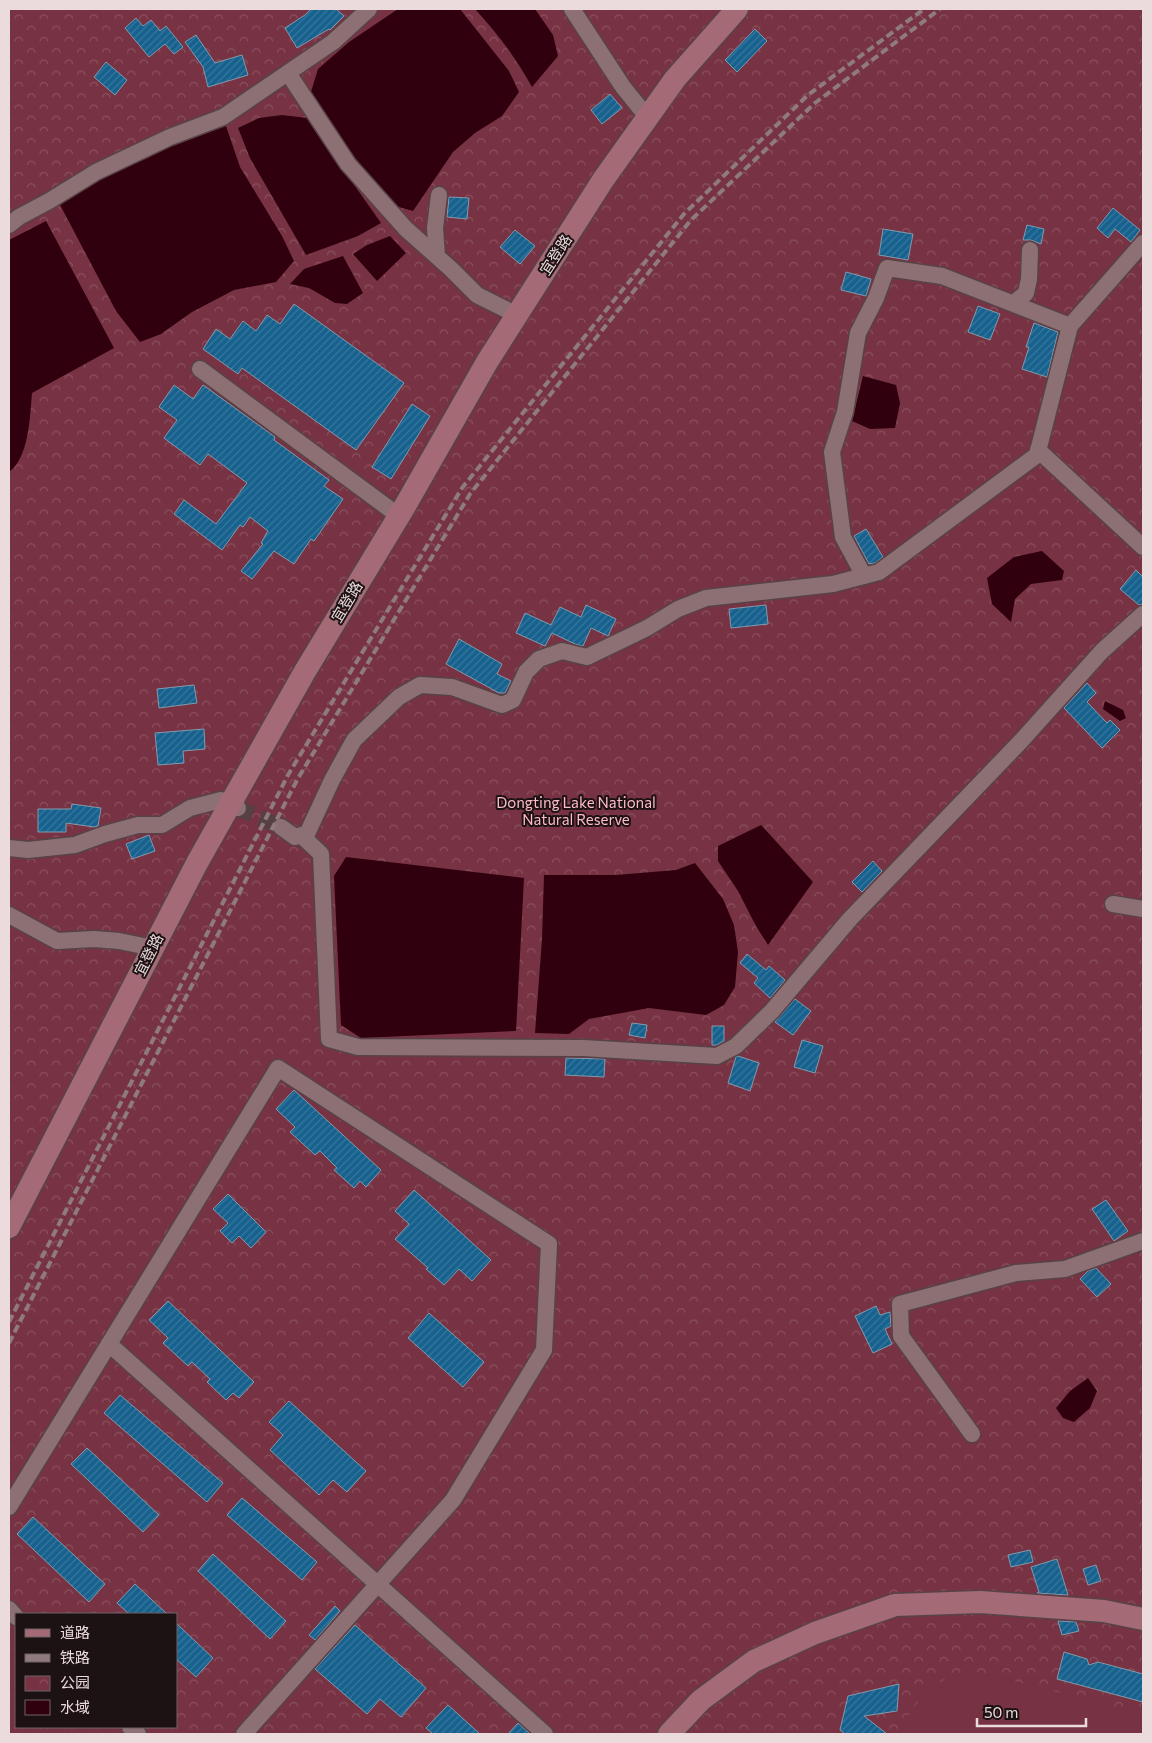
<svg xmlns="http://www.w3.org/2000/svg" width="1152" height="1743" font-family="Commissioner,'Noto Sans SC',sans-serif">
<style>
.park{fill:url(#park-crowns);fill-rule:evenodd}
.pitch{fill:#773343}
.water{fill:#31000f}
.building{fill:url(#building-hatch);stroke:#839aac}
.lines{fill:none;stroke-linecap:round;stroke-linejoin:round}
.street-tunnel{stroke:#564044;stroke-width:16;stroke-dasharray:16 8;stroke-linecap:butt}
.street-casing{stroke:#574347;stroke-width:19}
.secondary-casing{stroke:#574347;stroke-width:25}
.street{stroke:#8c7074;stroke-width:16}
.secondary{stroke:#a46b76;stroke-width:22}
.rail{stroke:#8f7b7e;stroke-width:4;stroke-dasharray:8 4;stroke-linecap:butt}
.labels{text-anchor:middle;stroke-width:4;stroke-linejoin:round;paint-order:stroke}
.street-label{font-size:15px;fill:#ebdbdd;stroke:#1c1113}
.park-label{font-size:15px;fill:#ffbcc7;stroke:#1c1113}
</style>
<defs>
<pattern id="park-crowns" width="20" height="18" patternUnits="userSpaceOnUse" patternTransform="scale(1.25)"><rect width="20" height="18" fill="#773343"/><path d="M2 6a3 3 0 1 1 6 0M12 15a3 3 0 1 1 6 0" fill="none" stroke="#8a505e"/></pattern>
<pattern id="building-hatch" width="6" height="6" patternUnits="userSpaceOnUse" patternTransform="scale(1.25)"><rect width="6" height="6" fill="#16618d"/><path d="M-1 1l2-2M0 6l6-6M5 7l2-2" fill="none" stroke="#38779d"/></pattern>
</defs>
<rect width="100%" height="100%" fill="#3c2529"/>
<path class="park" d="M9 9H1143V1734H9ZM16 1614H176V1727H16Z"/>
<path class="pitch" d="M978 1672 1143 1714V1734H899C910 1710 925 1688 951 1677 959 1673 970 1673 978 1672Z"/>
<g class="water">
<polygon points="398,9 460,9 509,71 519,92 502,116 475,133 453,152 413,211 392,205 324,120 310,95 318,69 349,42"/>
<path d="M475 9H535L553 35 558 56 532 87C516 58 497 33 475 9Z"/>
<polygon points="282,115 307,118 381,223 358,236 306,255 250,158 238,128 259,118"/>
<polygon points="226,126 240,167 282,236 294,261 276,282 234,290 192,312 161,334 140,342 116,311 58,201 84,183 148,158 196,130"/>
<path d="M46 221 114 348 32 393C30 416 29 458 9 472V240Z"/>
<polygon points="390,236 406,253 377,281 353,254 367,245"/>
<polygon points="343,256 363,293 347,304 335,303 309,288 290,284 304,269"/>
<polygon points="863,376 896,385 900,403 895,428 870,429 852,421"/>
<polygon points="1042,551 1064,571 1062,580 1031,584 1015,599 1011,622 992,604 987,578 1014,557"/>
<polygon points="1105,701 1123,710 1126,718 1120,721 1103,709"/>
<polygon points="761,825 813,882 768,945 756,926 738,891 718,861 718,846"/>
<polygon points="346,857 524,878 516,1031 361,1038 341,1025 334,876"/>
<polygon points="695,863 723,899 734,925 738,952 735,987 724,1005 706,1015 649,1008 589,1019 569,1034 535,1033 542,939 544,875 616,875 676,870"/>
<polygon points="1088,1378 1097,1391 1090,1408 1074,1422 1063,1418 1056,1408 1070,1391"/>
</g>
<g class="building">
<polygon points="311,9 336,9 344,16 330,30 329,29 297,48 285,28 305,15"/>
<polygon points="136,18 143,26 151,20 160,31 166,26 183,47 174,54 165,44 149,57 125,28"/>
<polygon points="755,29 767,41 737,72 725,60"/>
<polygon points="196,35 215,63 242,55 248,75 208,87 203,67 185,42"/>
<polygon points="106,62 127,80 115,95 94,77"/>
<polygon points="610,94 622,108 602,124 591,110"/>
<polygon points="449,197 469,198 467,219 447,217"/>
<polygon points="1113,208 1140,230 1131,242 1115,229 1108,238 1097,228"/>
<polygon points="1027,225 1044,229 1041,244 1031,240 1023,240"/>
<polygon points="883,229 913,234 908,260 879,255"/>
<polygon points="515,230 535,246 520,264 500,247"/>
<polygon points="846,272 871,279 866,296 841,290"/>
<polygon points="294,304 404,383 356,450 242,368 238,374 203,349 216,329 230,339 243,321 256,331 267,315 280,324"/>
<polygon points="978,306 1000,314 990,340 968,332"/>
<polygon points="1034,323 1058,332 1047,377 1022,369 1029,347 1026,347"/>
<polygon points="174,385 193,399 203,385 275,437 274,440 329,480 324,486 343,499 314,541 311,539 294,564 274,551 252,579 241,571 263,544 261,543 268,531 250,517 243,527 240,525 222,550 174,514 184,500 216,524 247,483 208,454 200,465 164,438 177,420 159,407"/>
<polygon points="412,404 430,416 391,479 372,467"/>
<polygon points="866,529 883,557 875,563 869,564 854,536"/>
<polygon points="1136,570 1143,577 1143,604 1139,605 1120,589"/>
<polygon points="586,605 616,619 608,636 591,628 583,646 575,644 552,633 545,646 516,633 525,613 551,625 560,607 581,617"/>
<polygon points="766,605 768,624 731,628 729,609"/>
<polygon points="459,639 502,664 497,674 511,681 505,693 499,693 446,664"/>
<polygon points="1087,683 1096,693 1087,702 1107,723 1110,720 1120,730 1102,748 1064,708"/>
<polygon points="194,685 197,703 159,708 157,689"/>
<polygon points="204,729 205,749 183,751 184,763 158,765 155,733"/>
<polygon points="72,804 101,808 98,826 94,827 66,823 66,832 38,832 38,809 71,809"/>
<polygon points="149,835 155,851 132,859 126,844"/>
<polygon points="873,861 882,871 862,892 852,882"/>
<polygon points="747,954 766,970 769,966 785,980 770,998 754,983 758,978 740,963"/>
<polygon points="795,999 811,1011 793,1035 775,1022"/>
<polygon points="632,1023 647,1025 645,1038 629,1035"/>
<polygon points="712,1026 724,1026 724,1041 717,1045 712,1045"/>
<polygon points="802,1040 823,1046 815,1073 794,1067"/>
<polygon points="738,1056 759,1063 750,1091 728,1083 736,1057"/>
<polygon points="566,1058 605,1059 604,1077 565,1075"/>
<polygon points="294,1090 381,1170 366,1187 360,1181 354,1188 334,1170 337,1168 320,1151 315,1155 290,1132 295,1127 276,1109"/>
<polygon points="414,1190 491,1260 472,1281 459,1269 444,1285 426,1269 428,1268 395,1239 409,1224 395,1211"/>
<polygon points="228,1194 266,1232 251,1248 239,1236 232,1243 220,1231 228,1223 213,1209"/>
<polygon points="1106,1200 1128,1231 1114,1241 1092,1209"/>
<polygon points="1096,1268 1111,1284 1097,1297 1080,1279 1088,1271"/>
<polygon points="168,1301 254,1382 239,1398 233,1393 226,1400 207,1382 210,1379 192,1362 188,1366 163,1343 168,1338 149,1320"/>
<polygon points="876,1306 880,1315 890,1312 891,1326 885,1329 892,1344 873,1353 855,1316"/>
<polygon points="429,1313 484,1362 463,1387 408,1338"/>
<polygon points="120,1395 223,1483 207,1502 104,1413"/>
<polygon points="289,1401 366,1471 347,1492 333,1480 319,1495 270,1450 283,1435 269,1422"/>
<polygon points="87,1448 159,1515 143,1532 71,1464"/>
<polygon points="242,1498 317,1562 302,1580 227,1515"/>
<polygon points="33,1517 105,1584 89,1602 17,1534"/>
<polygon points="1030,1550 1033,1562 1011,1567 1008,1555"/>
<polygon points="213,1554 286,1621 270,1639 198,1571"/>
<polygon points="1057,1559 1068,1595 1037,1593 1039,1592 1031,1567"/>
<polygon points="1096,1565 1101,1581 1088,1585 1083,1569"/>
<polygon points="135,1584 167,1614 129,1614 117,1603"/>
<polygon points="335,1606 340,1611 315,1640 309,1635"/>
<polygon points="1058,1621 1076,1622 1079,1631 1062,1635"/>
<polygon points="176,1623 213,1658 196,1677 176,1659"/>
<polygon points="355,1625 426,1688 401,1717 380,1699 367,1714 315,1669"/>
<polygon points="1064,1652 1087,1659 1089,1665 1098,1662 1143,1674 1143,1702 1057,1679"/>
<polygon points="899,1684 897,1711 864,1716 887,1734 845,1734 840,1730 848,1696"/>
<polygon points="448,1705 480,1734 433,1734 426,1728"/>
<polygon points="518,1723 530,1734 508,1734"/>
</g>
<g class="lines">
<polyline class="street-tunnel" points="238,808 281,827"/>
<g class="street-casing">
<g id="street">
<polyline points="572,9 623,87 648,118"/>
<polyline points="288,73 348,164 406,229 451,269 477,295 517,315"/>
<polyline points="9,225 19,217 49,201 96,172 170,137 223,117 333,42 369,9"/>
<polyline points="437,256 435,228 439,195"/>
<polyline points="1014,303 1026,293 1029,279 1030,250"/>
<polyline points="200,369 399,516"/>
<polyline points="1038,450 1143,547"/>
<polyline points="864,576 843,537 832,452 845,412 858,333 876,298 887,268 942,276 1070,326"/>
<polyline points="281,827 295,837 307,834 332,780 354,740 399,697 420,685 452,687 502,705 513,700 526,672 539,659 562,651 587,657 647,628 678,609 706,598 833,584 879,572 1037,455 1070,326 1143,243"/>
<polyline points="301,835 321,854 329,1039 358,1047 583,1048 717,1056 736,1046 772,1011 850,919 1022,740 1102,651 1143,614"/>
<polyline points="9,848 28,850 75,845 105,834 138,825 162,825 190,808 221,800 238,808"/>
<polyline points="1113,904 1143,909"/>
<polyline points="9,915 57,941 94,939 119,941 153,948"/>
<polyline points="109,1344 278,1068 549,1244 544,1350 453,1500 244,1734"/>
<polyline points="972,1434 901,1336 900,1304 1016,1273 1065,1269 1143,1241"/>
<polyline points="9,1507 109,1344 545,1734"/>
<polyline points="9,1609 16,1617"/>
<polyline points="130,1727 138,1734"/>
</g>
</g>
<g class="secondary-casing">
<g id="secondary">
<polyline points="9,1227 197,863 304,673 405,506 487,362 603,180 675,79 737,9"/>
<polyline points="669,1734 701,1700 754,1661 815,1633 895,1605 980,1602 1104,1611 1143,1619"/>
</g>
</g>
<use href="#street" class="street"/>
<use href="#secondary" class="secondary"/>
<g class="rail">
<polyline points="9,1322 288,775 462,488 684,214 808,95 924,9"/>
<polyline points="9,1343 297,780 470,494 691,220 815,103 940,9"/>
</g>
</g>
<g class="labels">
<g class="street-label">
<text transform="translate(556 255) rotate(-57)" y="5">宜登路</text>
<text transform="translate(347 602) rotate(-59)" y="5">宜登路</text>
<text transform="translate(149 955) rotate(-63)" y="5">宜登路</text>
</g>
<g class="park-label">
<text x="576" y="808">Dongting Lake National<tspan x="576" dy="17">Natural Reserve</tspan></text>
</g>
</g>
<rect width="1152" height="1743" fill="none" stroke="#ebdbdd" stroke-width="20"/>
<rect x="15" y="1613" width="162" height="115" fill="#1c1113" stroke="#6f6264"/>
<rect x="25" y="1629" width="25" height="8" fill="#a46b76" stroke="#6f6264"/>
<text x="60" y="1638" font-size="15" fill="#ebdbdd">道路</text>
<rect x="25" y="1654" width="25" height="8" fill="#8f7b7e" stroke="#6f6264"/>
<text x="60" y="1663" font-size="15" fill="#ebdbdd">铁路</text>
<rect x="25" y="1676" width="25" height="15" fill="url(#park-crowns)" stroke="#6f6264"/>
<text x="60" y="1688" font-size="15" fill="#ebdbdd">公园</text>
<rect x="25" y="1700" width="25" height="15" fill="#31000f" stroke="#6f6264"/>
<text x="60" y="1713" font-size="15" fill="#ebdbdd">水域</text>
<path d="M977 1718v8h109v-8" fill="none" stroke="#ebdbdd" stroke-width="2.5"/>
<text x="984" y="1718" font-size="15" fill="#ebdbdd" stroke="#1c1113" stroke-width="4" paint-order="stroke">50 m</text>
</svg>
